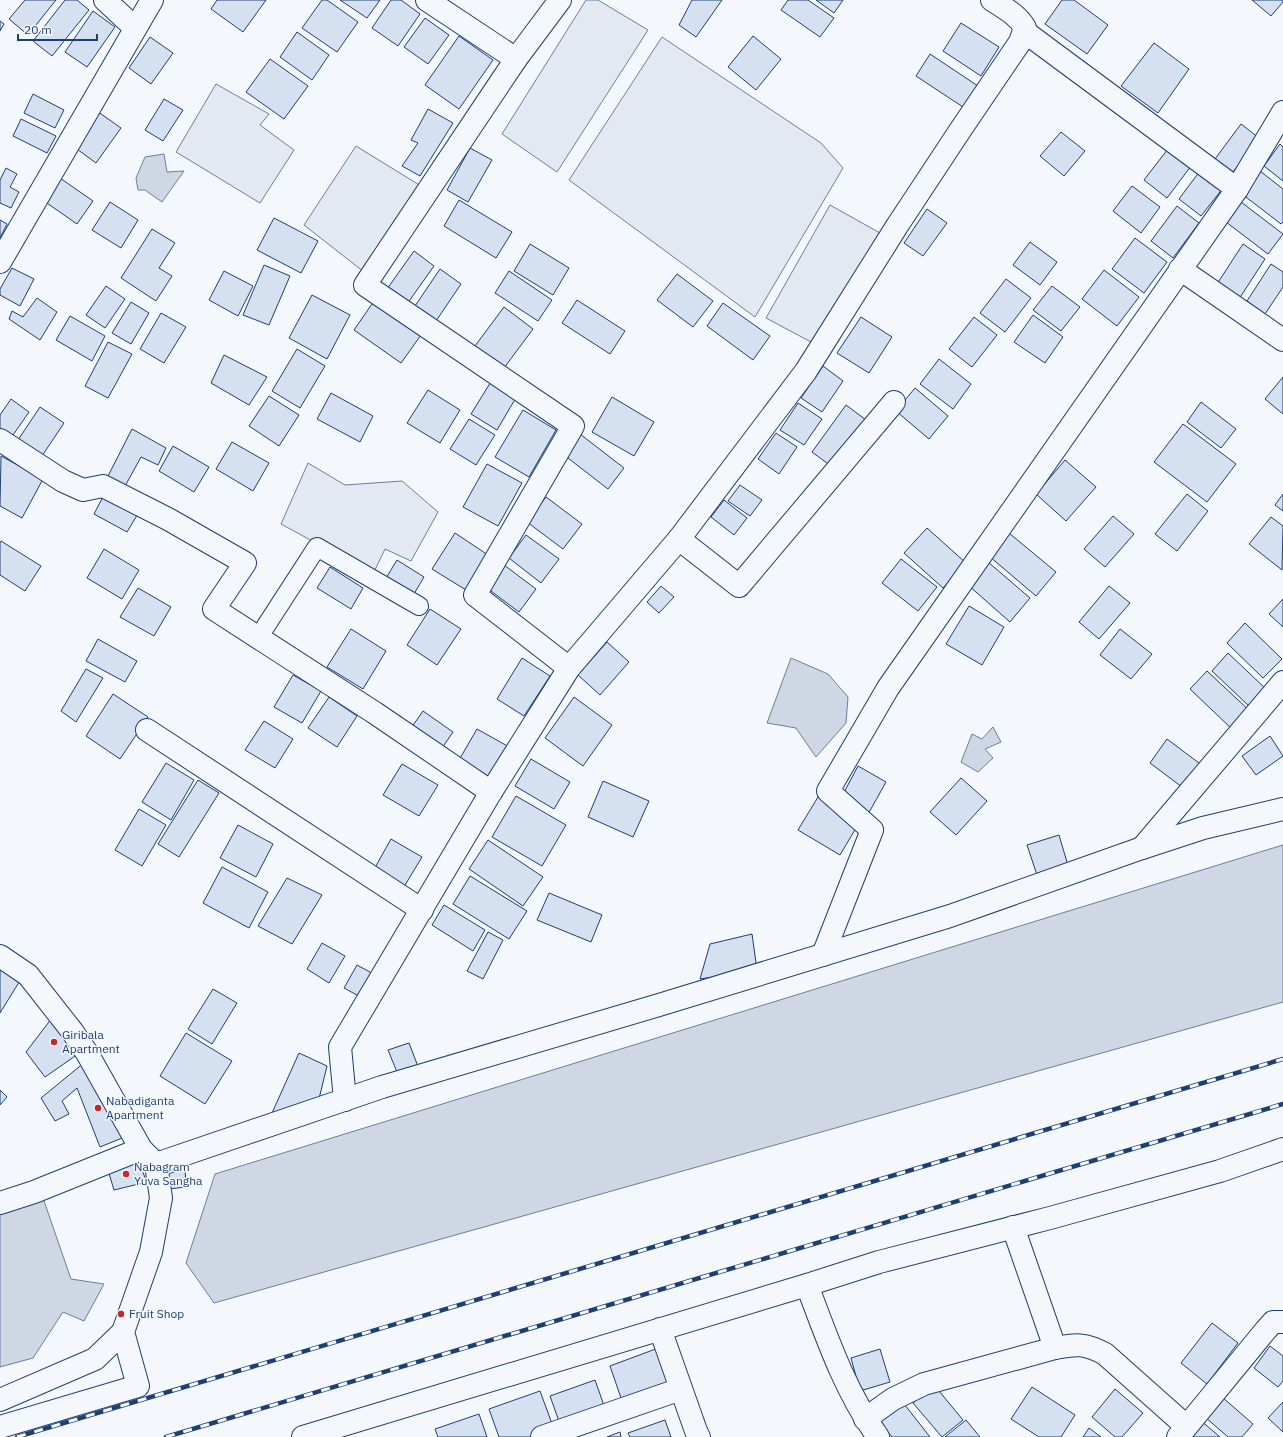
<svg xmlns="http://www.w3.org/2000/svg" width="1283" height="1437" font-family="'IBM Plex Sans',sans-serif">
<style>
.green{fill:#e3e9f0;stroke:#687fa3}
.water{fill:#cfd7e4;stroke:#687fa3}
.building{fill:#d5e0f0;stroke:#1d3f73}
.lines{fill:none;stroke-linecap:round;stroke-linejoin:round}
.pedestrian-casing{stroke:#1d3f73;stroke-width:20}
.minor-casing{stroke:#1d3f73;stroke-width:24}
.pedestrian{stroke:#f4f7fb;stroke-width:18}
.minor{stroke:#f4f7fb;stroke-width:22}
.rail-casing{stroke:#1d3f73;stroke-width:4.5}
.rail{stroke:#f4f7fb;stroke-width:3;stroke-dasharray:9;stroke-linecap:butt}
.poi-dot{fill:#c62828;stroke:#f4f7fb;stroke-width:1.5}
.labels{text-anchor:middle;stroke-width:3;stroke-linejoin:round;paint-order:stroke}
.poi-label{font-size:12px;fill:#1d3f73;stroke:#f4f7fb;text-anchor:start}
</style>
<rect width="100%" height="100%" fill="#f4f7fb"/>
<g class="green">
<polygon points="586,0 598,0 648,30 557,172 502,134"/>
<polygon points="662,37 821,143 843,168 755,317 569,180"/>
<polygon points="216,84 269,114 260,125 294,150 260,203 176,152"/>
<polygon points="356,146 421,186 364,272 304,225"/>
<polygon points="830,205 880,233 811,342 766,318"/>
<polygon points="308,463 345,485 402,481 438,512 411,561 385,549 373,574 281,524"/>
</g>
<g class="water">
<polygon points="164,154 167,172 184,171 162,202 145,190 138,190 136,178 145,157"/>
<polygon points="791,658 828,674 848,697 846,723 816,757 796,728 767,723"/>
<polygon points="993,727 1001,742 985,749 993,758 978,772 961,762 972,734 982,739"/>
<polygon points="1283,845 1283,1002 214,1303 186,1263 215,1174"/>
<polygon points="43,1198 71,1279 104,1284 84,1321 63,1312 33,1358 0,1367 0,1212"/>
</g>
<g class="building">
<polygon points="25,0 56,0 28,35 9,19"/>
<polygon points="65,0 77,0 89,10 52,56 33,41"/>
<polygon points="217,0 266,0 243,32 211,9"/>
<polygon points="322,0 327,0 358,22 337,52 302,28"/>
<polygon points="340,0 380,0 367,18"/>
<polygon points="391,0 401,0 420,14 398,46 372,28"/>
<polygon points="692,0 722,0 696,37 679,25"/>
<polygon points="788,0 808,0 834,18 820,37 781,10"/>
<polygon points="816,0 843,0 834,13"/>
<polygon points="1062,0 1074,0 1108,25 1087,54 1045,24"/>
<polygon points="1252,0 1283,0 1283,2 1271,16"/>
<polygon points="93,11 115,27 87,67 65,52"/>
<polygon points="425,18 449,35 428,64 404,47"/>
<polygon points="0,21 4,24 0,31"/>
<polygon points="961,23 999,47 981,76 943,51"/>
<polygon points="297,32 329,55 312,80 280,57"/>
<polygon points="459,36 493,60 459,109 425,85"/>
<polygon points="753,36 781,59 756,90 728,67"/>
<polygon points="150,37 173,53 151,84 129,68"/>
<polygon points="1154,43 1189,69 1158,113 1121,86"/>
<polygon points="930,54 978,86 963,107 916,76"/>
<polygon points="270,59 308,86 284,119 246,92"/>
<polygon points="33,94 64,110 55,128 24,113"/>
<polygon points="164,99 183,110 163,141 145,130"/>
<polygon points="94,109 121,128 96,163 70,144"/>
<polygon points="428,109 453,123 420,176 402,166 418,143 411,140"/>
<polygon points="21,119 56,136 47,153 13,136"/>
<polygon points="1241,124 1259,138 1233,172 1215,159"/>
<polygon points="1061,132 1085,151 1064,176 1040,156"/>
<polygon points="1280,144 1283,147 1283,181 1264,166"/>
<polygon points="1171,145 1194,162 1167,198 1144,180"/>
<polygon points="470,148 492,160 468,202 447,190"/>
<polygon points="6,168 17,174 10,187 19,192 11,208 0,203 0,180"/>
<polygon points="1200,171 1223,188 1201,216 1179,199"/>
<polygon points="1260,171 1283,189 1283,222 1281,224 1242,194"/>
<polygon points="60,178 93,201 77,224 44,201"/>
<polygon points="1132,186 1160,207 1141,233 1113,211"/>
<polygon points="459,200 512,232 496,258 444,226"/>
<polygon points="110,202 138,220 121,248 92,230"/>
<polygon points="1241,202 1283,234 1268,254 1226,222"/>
<polygon points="1177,206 1199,223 1173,258 1151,241"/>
<polygon points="927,209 947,223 923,256 904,243"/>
<polygon points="274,218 318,241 301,273 257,250"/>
<polygon points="0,220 7,224 0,238"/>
<polygon points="152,229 175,243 159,268 172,276 156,301 121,278"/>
<polygon points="1135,238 1167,262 1144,293 1112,269"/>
<polygon points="1030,242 1057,262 1040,285 1013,265"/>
<polygon points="530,244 569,268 553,295 514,271"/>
<polygon points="1243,244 1265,259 1239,299 1217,284"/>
<polygon points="414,251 434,266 407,304 387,289"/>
<polygon points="1271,264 1283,272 1283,287 1265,314 1247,301"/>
<polygon points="264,265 290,276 269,325 243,315"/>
<polygon points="12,268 34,279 20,306 0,295 0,289"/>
<polygon points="440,269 461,284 434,324 413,309"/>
<polygon points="1104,270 1139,297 1117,326 1082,299"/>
<polygon points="224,271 253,286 238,316 209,300"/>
<polygon points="509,271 552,300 538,321 495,293"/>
<polygon points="677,274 713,301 693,327 657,300"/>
<polygon points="1006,279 1031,298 1005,332 980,313"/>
<polygon points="106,286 125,299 105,328 86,315"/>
<polygon points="1052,286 1080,307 1061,331 1033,310"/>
<polygon points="312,295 350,315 327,359 289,338"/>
<polygon points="37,298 57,312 40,340 9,319 12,311 23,317"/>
<polygon points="577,300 625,331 610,354 562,323"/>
<polygon points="374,301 421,335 401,363 354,330"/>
<polygon points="131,302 149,313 131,344 112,333"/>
<polygon points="723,303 770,336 753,360 707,326"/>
<polygon points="504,307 533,329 504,368 475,346"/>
<polygon points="161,313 186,327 164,363 140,349"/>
<polygon points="1033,315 1063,337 1045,363 1014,342"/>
<polygon points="70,316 105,336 92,361 56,340"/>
<polygon points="861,317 892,337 869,373 837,353"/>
<polygon points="974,317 997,335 972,367 949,349"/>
<polygon points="108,342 132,354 108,398 85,386"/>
<polygon points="297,349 325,366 300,408 272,391"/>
<polygon points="224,355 267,377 249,405 211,383"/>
<polygon points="939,359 971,384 953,409 920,384"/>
<polygon points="823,366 843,381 822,412 801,398"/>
<polygon points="1283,377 1283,414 1265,399"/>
<polygon points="492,380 517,396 497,430 471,414"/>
<polygon points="915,388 948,416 929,439 896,411"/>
<polygon points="428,390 460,410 440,443 407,423"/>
<polygon points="331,393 373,416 360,442 317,419"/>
<polygon points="269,396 299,415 279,446 249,426"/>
<polygon points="612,397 654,422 634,456 592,432"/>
<polygon points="11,399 29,412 11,438 0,430 0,415"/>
<polygon points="1201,402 1236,429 1221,448 1187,422"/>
<polygon points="798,403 822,419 804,445 780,430"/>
<polygon points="846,405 870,423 835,469 812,452"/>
<polygon points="40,407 64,423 40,459 16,443"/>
<polygon points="523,410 556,430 529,477 495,457"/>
<polygon points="469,419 495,435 476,465 450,449"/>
<polygon points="1183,424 1236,464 1207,502 1154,462"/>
<polygon points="132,429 166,448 158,465 141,457 124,488 107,478"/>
<polygon points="776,433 797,447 779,474 758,459"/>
<polygon points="580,434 624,468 608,489 564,455"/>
<polygon points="232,442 269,463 253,491 216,469"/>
<polygon points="173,446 209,467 194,492 159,471"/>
<polygon points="1,456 43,479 22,518 0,506"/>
<polygon points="1065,460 1096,487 1066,521 1036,494"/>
<polygon points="487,464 522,483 498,526 463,507"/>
<polygon points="740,485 762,500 750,516 728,501"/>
<polygon points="105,493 139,512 127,532 94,514"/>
<polygon points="1187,494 1208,511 1177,551 1155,534"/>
<polygon points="1283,494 1283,511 1275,505"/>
<polygon points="546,497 582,524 563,549 527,522"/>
<polygon points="724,500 747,518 734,535 711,517"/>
<polygon points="1113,516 1134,534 1105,567 1084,549"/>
<polygon points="1271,517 1283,526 1282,570 1249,544"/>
<polygon points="927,528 966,563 943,588 904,553"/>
<polygon points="455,533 488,555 466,590 432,569"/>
<polygon points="1009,533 1056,572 1036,596 989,556"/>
<polygon points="526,535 559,559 541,583 509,558"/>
<polygon points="1,541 41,566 25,591 0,575 0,543"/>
<polygon points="104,549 139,570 122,599 87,578"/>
<polygon points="901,559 937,587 918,611 882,583"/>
<polygon points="397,560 424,577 411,599 383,583"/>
<polygon points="988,562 1030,598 1010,622 968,585"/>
<polygon points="504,565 536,589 519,612 487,588"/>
<polygon points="330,567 363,588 351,609 317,588"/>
<polygon points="661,586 674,597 659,613 647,602"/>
<polygon points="1109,586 1130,603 1099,639 1079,622"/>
<polygon points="138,588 171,607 154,636 120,617"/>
<polygon points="1283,599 1283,627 1269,614"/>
<polygon points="969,606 1004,627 982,665 946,644"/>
<polygon points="430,609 461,629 437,665 407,645"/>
<polygon points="1245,623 1282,659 1263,678 1227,643"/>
<polygon points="351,629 386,651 363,689 327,667"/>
<polygon points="1120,629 1152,654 1131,679 1100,655"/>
<polygon points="98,639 137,661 125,682 86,661"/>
<polygon points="607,642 629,662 600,695 578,675"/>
<polygon points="1228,653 1267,690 1250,707 1212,671"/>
<polygon points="522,658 550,676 524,716 497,699"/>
<polygon points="86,669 103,678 76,722 61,711"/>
<polygon points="1207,671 1252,713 1235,732 1190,689"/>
<polygon points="293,675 321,691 302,723 274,707"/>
<polygon points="113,694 148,717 120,759 86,736"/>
<polygon points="329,697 357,716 337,747 308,728"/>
<polygon points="574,697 612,725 583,766 545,738"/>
<polygon points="423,711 453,732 440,751 409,731"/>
<polygon points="264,721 293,739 275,768 245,750"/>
<polygon points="477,729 511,748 493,780 459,760"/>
<polygon points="1270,736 1283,756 1256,775 1242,756"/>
<polygon points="1167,739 1203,766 1186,790 1150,763"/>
<polygon points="531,759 570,782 554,809 515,786"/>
<polygon points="166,763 194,780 171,820 142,802"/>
<polygon points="402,764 438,785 419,816 383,795"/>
<polygon points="858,766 886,782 867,816 841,798"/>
<polygon points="961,778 987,801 956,835 930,812"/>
<polygon points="198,780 219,793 179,857 158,844"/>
<polygon points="603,781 649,801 633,837 588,817"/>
<polygon points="516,796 566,825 542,866 492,837"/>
<polygon points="818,797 859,823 840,855 798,830"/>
<polygon points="139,809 166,825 142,866 115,850"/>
<polygon points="238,825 273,844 256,877 220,858"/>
<polygon points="1059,835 1069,869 1038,878 1027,845"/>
<polygon points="391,839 422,857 402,890 372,873"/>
<polygon points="488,840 543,877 523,906 469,869"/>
<polygon points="222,867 268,892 249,928 203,903"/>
<polygon points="470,876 527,911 509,939 453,904"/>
<polygon points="287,878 322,895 292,944 258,926"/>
<polygon points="549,893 602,915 591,942 537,920"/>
<polygon points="444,905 485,930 473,951 432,925"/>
<polygon points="488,932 503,940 483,979 467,971"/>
<polygon points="752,934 757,970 700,979 710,944"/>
<polygon points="322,943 345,956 329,983 307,969"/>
<polygon points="0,965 21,979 0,1013"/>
<polygon points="357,965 379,977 366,1000 344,988"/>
<polygon points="213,989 237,1003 212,1044 188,1029"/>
<polygon points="55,1014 78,1054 45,1077 26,1052"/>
<polygon points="186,1033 232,1061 205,1104 160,1076"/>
<polygon points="409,1043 419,1069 399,1077 388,1050"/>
<polygon points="299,1053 327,1066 318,1103 272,1113"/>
<polygon points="85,1062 127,1136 100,1147 77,1088 62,1101 69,1114 55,1121 41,1098"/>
<polygon points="0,1090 7,1097 0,1105"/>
<polygon points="135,1154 147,1182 114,1190 107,1167"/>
<polygon points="185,1168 186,1187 169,1189 168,1174"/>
<polygon points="1212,1323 1238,1343 1207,1384 1181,1363"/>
<polygon points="1270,1346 1283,1356 1283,1381 1278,1387 1254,1368"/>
<polygon points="661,1347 673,1380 621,1398 610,1366"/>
<polygon points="880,1349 890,1382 860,1391 851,1358"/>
<polygon points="595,1380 607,1414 562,1430 550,1396"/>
<polygon points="934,1385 963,1420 942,1437 913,1403"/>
<polygon points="1032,1387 1075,1415 1061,1437 1039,1437 1011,1419"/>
<polygon points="1115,1389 1143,1413 1122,1437 1115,1437 1092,1417"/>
<polygon points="540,1391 554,1429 531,1437 499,1437 489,1409"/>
<polygon points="1222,1397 1253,1424 1242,1437 1228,1437 1205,1417"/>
<polygon points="901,1400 930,1437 892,1437 878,1419"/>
<polygon points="1283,1402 1283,1432 1268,1418"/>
<polygon points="479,1414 487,1437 438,1437 435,1429"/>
<polygon points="1199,1419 1220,1437 1184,1437"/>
<polygon points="665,1420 671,1437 630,1437 628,1433"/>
<polygon points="966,1420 980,1437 945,1437"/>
<polygon points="1089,1428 1101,1437 1083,1437"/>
<polygon points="620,1432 621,1437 607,1437"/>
</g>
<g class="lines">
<g class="pedestrian-casing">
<polyline id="pedestrian" points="258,638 317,547 419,606"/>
</g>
<g class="minor-casing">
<g id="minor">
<polyline points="105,0 135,28"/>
<polyline points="427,0 516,59 365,285 573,426 475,595 569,668"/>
<polyline points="1025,32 1237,189"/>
<polyline points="516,59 560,0"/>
<polyline points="0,262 152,0"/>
<polyline points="1180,269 1283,340"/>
<polyline points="0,440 63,481 83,490 103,486 168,519 245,563 214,609 375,713 491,792"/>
<polyline points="679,539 739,586 894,402"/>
<polyline points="147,730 422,910"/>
<polyline points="1142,848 1283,682"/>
<polyline points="823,955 872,830 828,791 888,688 1237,189 1283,112"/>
<polyline points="0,956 28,975 72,1031 87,1053 141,1149 156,1164"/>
<path d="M345 1100 340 1047 491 792 569 668 679 539 806 371 897 226 961 129 1020 42 1025 28C1018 15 1004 8 992 0"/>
<polyline points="0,1203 34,1192 141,1149"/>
<polyline points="1013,1227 1055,1348"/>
<path d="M807 1285C827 1338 845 1391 878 1437"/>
<polyline points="660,1329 696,1431 699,1437"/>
<polyline points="0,1400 95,1359 123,1332"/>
<path d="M865 1419 893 1399 924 1384 1055 1348C1076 1344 1085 1343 1105 1354L1186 1426"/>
<polyline points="0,1427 138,1386 123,1332 151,1252 161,1198 156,1164 382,1087 659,1005 950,916 1142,848 1203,828 1283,809"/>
<polyline points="303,1437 807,1285 879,1262 1050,1218 1220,1171 1283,1149"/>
<polyline points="542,1437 681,1389"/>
<polyline points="1178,1437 1265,1331 1273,1322 1283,1322"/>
</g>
</g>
<use href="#pedestrian" class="pedestrian"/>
<use href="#minor" class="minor"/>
<g class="rail-casing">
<g id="rail">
<polyline points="17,1437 1283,1059"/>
<polyline points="166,1437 1283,1104"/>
</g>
</g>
<use href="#rail" class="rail"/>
</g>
<g class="poi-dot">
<circle cx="54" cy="1042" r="4"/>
<circle cx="98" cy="1108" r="4"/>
<circle cx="126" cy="1174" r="4"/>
<circle cx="121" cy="1314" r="4"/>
</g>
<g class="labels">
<g class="poi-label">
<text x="62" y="1039">Giribala<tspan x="62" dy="14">Apartment</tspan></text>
<text x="106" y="1105">Nabadiganta<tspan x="106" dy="14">Apartment</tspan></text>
<text x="134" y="1171">Nabagram<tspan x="134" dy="14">Yuva Sangha</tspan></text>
<text x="129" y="1318">Fruit Shop</text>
</g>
</g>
<path d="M18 34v6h79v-6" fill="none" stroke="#1d3f73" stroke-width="2"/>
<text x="24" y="34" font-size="12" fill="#1d3f73" stroke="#f4f7fb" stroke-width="3" paint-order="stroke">20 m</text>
</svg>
